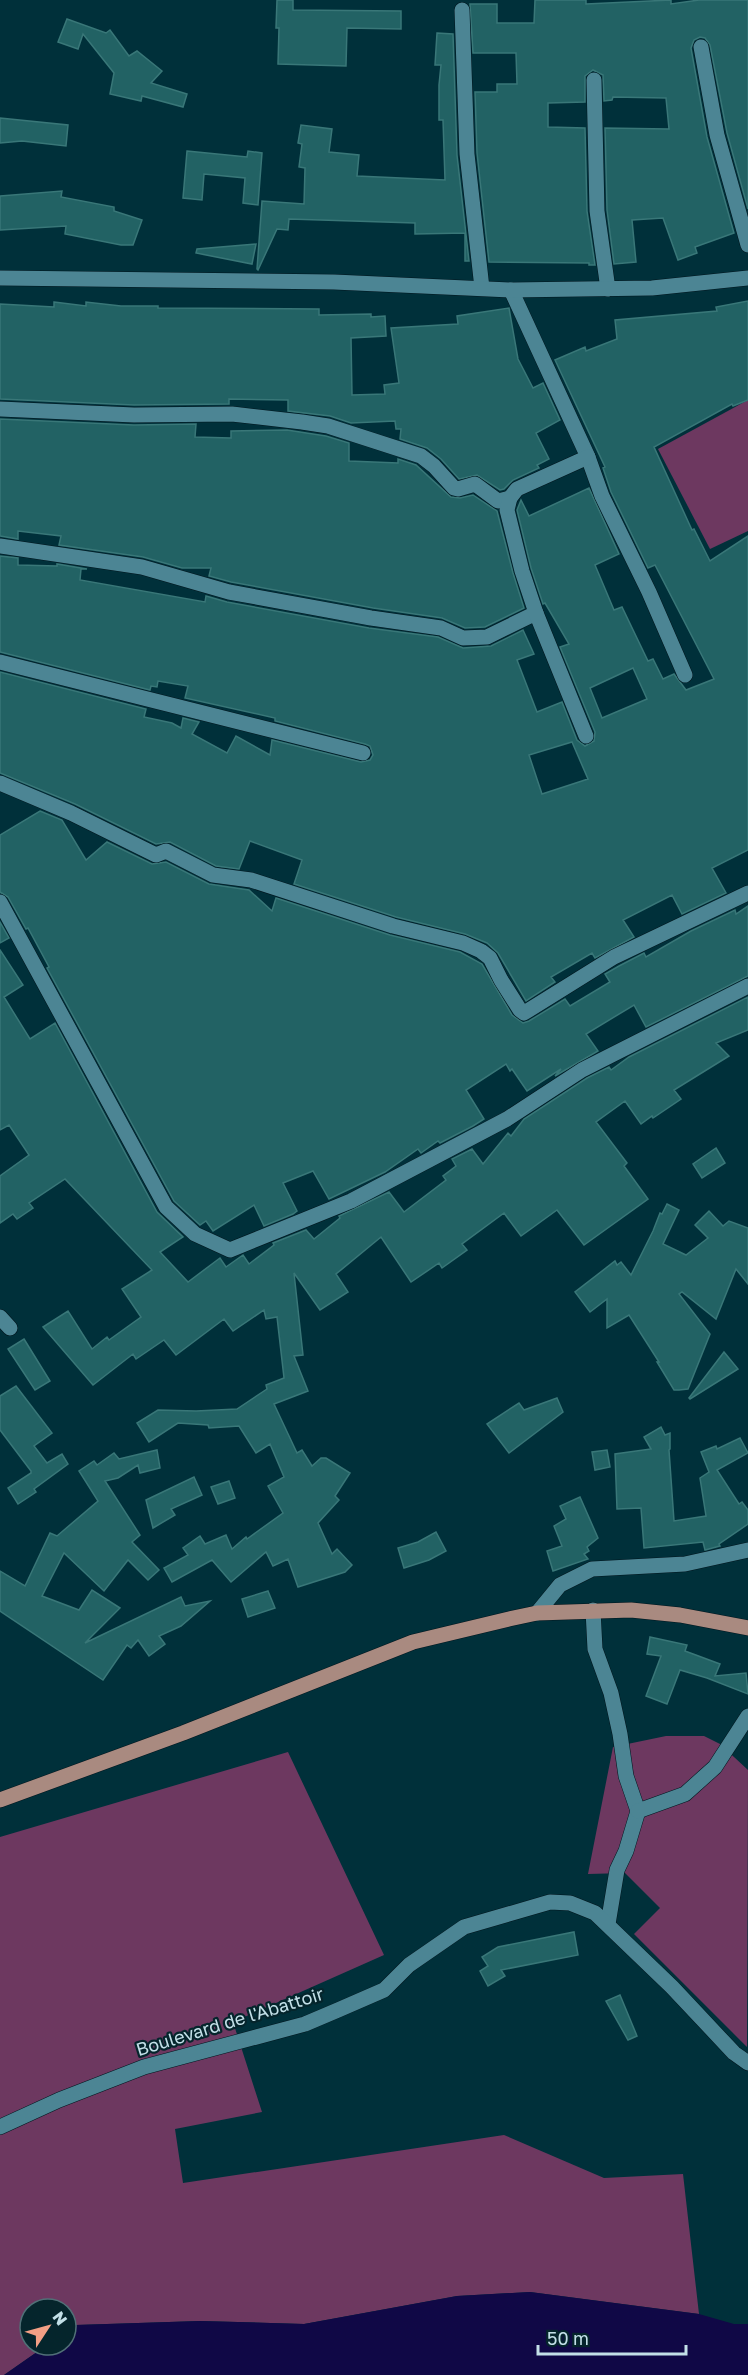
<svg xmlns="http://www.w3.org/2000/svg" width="748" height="2375" font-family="'Golos Text',sans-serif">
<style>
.green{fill:#6d3860}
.water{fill:#100846}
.building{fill:#226264;stroke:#397778;stroke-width:1.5;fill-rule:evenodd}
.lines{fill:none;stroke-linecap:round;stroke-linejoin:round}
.minor-casing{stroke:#00161e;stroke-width:16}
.tertiary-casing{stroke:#00161e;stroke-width:16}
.primary-casing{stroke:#00161e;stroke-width:16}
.minor{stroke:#4c8594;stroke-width:15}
.tertiary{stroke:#4c8594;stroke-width:15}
.primary{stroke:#a98a80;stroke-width:15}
.labels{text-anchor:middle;stroke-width:4.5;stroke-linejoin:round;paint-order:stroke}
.street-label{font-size:18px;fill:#c3e0e8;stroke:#05252c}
</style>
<rect width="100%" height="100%" fill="#00303a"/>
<g class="green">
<polygon points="748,400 748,531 710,549 658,449"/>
<polygon points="666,1736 704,1736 720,1744 748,1770 747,2047 634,1934 660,1908 625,1873 588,1874 613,1747"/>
<polygon points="288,1752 384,1955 233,2022 262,2112 175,2129 183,2183 504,2135 604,2178 683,2174 699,2314 530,2292 457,2296 304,2324 200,2321 76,2325 66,2332 66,2309 30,2309 30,2345 47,2345 4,2375 0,2375 0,1837"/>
</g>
<polygon class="water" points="530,2292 699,2314 734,2324 748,2324 748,2375 4,2375 47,2345 66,2345 66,2332 76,2325 200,2321 304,2324 457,2296"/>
<g class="building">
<polygon points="277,0 293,0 293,10 401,11 401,29 347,28 346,66 278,64 279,28 276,28"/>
<polygon points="535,0 586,0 586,4 671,0 671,4 699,0 748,0 748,209 727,133 710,45 705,38 700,37 694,40 691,48 707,137 734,233 695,247 697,253 678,260 663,218 632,220 636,262 614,264 607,210 605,128 669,129 666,98 613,97 612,100 604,101 603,75 593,70 585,76 585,102 548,103 548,127 585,128 587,211 595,265 589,265 589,263 489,262 477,153 475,92 497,92 497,84 517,84 516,53 473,53 470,4 497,4 497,23 534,23"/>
<polygon points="67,19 106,33 110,30 129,56 137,51 162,71 151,83 187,94 183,107 142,96 141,101 110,94 114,73 83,34 78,49 58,42"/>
<polygon points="437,33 453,34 457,155 469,261 465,261 465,233 415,234 415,223 289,219 288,230 277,229 258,270 257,269 262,201 304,204 305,168 299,167 302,144 298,143 301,125 332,129 329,152 359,155 357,176 445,180 443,120 439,120 439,85 441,65 435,65"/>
<polygon points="0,118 68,125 66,146 22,141 0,143"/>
<polygon points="187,151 247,157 248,151 262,153 258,205 243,203 245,178 204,174 202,200 183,198"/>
<polygon points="62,191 61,197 114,207 114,211 142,220 133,245 121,245 65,234 66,226 0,230 0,196"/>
<polygon points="256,244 252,264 196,253 197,249"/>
<path d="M748 301V400L733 406 732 404 654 447 692 530 694 529 710 561 748 536V850L712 868 726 893 682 914 672 895 623 920 634 937 595 958 592 953 551 977 555 982 526 1001 498 953 487 943 465 934 396 917 294 884 302 860 250 841 239 869 216 866 170 842 156 844 75 804 0 773V672L146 709 144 717 172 723 181 728 183 718 199 722 192 734 227 753 236 736 270 755 272 740 361 762 370 760 373 755 370 746 365 744 275 721V718L185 698 188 686 158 681 157 687 151 686 150 690 0 652V556L18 558V565L57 566V564L87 569H81L80 580 205 602 206 596 227 602 369 628 438 637 463 648 491 646 523 630 534 654 517 660 537 712 562 702 577 740 585 746 594 741 595 732 560 647 569 644 545 603 543 604 531 568 517 510 521 500 529 516 589 488 619 554 595 565 614 610 622 607 648 661 653 659 663 679 674 674 686 690 714 679 655 565 648 568 611 492 603 468 605 467 555 360 585 347 586 351 617 339 615 320 717 311 716 307ZM633 668 647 699 602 718 590 688ZM572 742 588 779 542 794 529 755Z"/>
<polygon points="54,302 86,306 86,302 121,306 158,306 158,308 319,309 319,315 371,314 371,317 385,316 386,336 351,338 352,395 385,394 384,385 399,383 391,328 458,324 457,316 509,308 518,359 533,388 543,383 560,420 536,433 549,459 537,465 539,468 513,480 504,489 500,490 477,475 459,479 441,459 427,448 400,439 401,429 396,429 395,421 351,423 330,416 288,411 288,400 229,399 229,404 134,405 0,399 0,304 54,307"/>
<polygon points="0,419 134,425 196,424 195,437 231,438 231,431 287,430 326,436 349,443 349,461 398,463 398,459 416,465 451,497 460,498 473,495 497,511 513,573 524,608 485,627 465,628 442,618 373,608 231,582 209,576 211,568 182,568 143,557 59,545 61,536 18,531 18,539 0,536"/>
<polygon points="40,811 62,820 86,860 107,842 152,864 166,862 209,884 249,890 272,911 276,898 390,935 460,952 482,964 512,1015 523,1023 529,1021 565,999 570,1006 610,982 605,974 619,966 644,953 646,957 691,931 735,910 736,914 748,906 748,976 646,1027 634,1005 586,1034 598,1051 555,1076 561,1069 527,1091 512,1069 510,1071 506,1064 466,1090 484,1119 473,1126 440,1143 438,1141 421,1153 418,1149 385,1172 329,1199 313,1171 283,1183 297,1211 293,1214 264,1226 254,1205 213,1231 206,1221 200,1225 174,1201 47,968 49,967 28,928 26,929 8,897 0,892 0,835"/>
<polygon points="0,922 9,938 0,943"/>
<polygon points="0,950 23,985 4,997 30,1039 55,1023 157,1212 183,1237 160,1252 188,1282 220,1258 226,1267 243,1255 249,1264 274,1245 273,1243 306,1230 314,1239 340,1218 339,1216 389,1192 404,1212 446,1180 443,1176 456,1166 452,1159 472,1149 483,1164 508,1133 511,1136 524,1119 587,1078 609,1067 611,1070 629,1057 748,997 748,1030 716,1043 729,1056 674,1090 681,1099 653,1118 652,1116 641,1124 625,1101 596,1122 627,1163 624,1166 648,1199 584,1245 557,1210 521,1236 504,1213 462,1244 467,1250 442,1268 439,1263 411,1282 381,1237 336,1274 348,1292 320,1310 294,1273 303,1355 294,1356 308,1391 274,1404 297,1453 302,1450 312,1466 321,1458 326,1458 350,1473 335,1496 339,1500 318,1523 332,1554 337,1549 352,1565 345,1572 298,1587 288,1559 273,1566 266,1552 231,1582 212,1560 172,1582 164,1568 188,1555 183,1548 200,1536 205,1544 226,1535 232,1549 246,1537 247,1539 283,1513 268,1486 284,1477 270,1444 256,1453 239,1426 209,1428 208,1425 178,1423 149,1442 137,1423 158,1410 196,1411 237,1409 267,1389 266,1385 284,1378 277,1317 266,1319 264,1310 233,1331 224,1319 176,1355 164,1340 136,1359 133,1354 93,1385 43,1327 68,1311 92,1349 107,1337 109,1340 141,1317 122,1289 152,1270 65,1179 29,1203 33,1208 17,1219 13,1214 0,1223 0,1176 29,1155 9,1125 0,1130"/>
<polygon points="716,1148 725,1163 702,1178 693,1164"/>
<polygon points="667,1204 679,1210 663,1244 686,1255 708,1238 695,1225 709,1211 723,1226 729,1221 748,1228 748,1284 736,1269 716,1319 682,1292 679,1294 710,1334 688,1389 679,1390 674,1390 657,1362 659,1362 629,1315 607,1328 607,1299 590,1312 575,1292 615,1261 617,1265 621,1262 631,1275 653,1231 660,1213 662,1214"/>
<polygon points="24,1339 50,1381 35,1390 8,1349"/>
<polygon points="724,1352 738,1369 690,1399 689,1398"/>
<polygon points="16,1386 52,1433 34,1446 47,1463 62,1454 68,1464 34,1489 36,1492 18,1504 8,1488 31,1473 31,1471 0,1430 0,1396"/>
<polygon points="557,1398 563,1412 509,1453 487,1424 519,1403 524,1410"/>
<polygon points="661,1427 665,1435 670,1433 670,1449 669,1450 674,1521 706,1516 700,1478 709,1472 701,1452 716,1446 717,1449 740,1438 748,1453 717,1470 739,1504 742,1502 748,1510 748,1524 719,1544 720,1546 705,1550 703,1542 644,1548 641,1508 617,1509 615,1454 651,1449 644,1437"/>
<polygon points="157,1450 160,1468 140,1473 138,1465 118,1478 105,1481 140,1535 132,1542 159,1570 148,1580 128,1560 104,1591 64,1553 42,1596 79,1610 92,1590 120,1608 85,1643 181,1597 185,1606 210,1601 181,1626 159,1636 165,1644 149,1656 138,1640 131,1648 127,1645 103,1680 0,1611 0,1571 25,1586 50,1533 57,1536 98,1501 79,1471 94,1461 97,1465 114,1453 119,1459"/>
<polygon points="607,1450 610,1467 595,1470 592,1452"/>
<polygon points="194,1477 202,1495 171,1509 175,1515 153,1528 146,1500"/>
<polygon points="229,1481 235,1498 218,1504 211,1487"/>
<polygon points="580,1497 598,1538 587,1547 589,1551 584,1554 588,1559 553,1571 547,1551 562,1546 554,1526 566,1519 560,1506"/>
<polygon points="436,1532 446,1551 429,1560 404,1568 398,1548 418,1542"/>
<polygon points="268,1591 275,1608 248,1617 242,1599"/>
<polygon points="650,1637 687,1645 685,1651 720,1664 715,1676 746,1673 748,1694 707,1678 680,1670 667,1704 646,1696 661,1656 647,1654"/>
<polygon points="574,1932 578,1955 501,1970 505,1976 488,1986 480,1971 488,1966 482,1957 498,1947"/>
<polygon points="620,1995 637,2036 628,2040 606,2001"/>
</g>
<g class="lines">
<g class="minor-casing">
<g id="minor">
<polyline points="462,10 467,154 482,288"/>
<polyline points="701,47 717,135 748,245"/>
<polyline points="594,80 597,211 608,289"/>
<polyline points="511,290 588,457 602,496 649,592 685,675"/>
<polyline points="0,409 134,415 232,414 302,422 328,426 421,456 434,466 454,488 458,489 475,484 498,501 510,498"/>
<polyline points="0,546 142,567 229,592 371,618 441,628 463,638 487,637 536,613"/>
<polyline points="0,662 363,753"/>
<polyline points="586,736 536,613 522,571 507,510 510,498 517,489 588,457"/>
<polyline points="0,783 71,813 156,855 166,851 213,875 251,880 393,926 463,943 481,951 490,958 501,980 520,1010 524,1013 614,957 748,893"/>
<polyline points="0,902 166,1207 195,1234 230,1250 351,1201 507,1119 582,1070 748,986"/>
<polyline points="0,1317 10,1328"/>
<polyline points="593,1610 595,1649 611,1693 620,1734 626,1776 638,1811 626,1851 617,1870 608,1924"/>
<polyline points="537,1613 560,1585 592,1569 685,1564 748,1550"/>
<polyline points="638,1811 685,1794 715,1767 748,1716"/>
<polyline points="0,2127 59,2100 144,2067 305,2024 338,2010 384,1990 409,1965 464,1927 550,1902 570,1903 595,1913 672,1987 734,2053 748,2063"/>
</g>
</g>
<g class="tertiary-casing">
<polyline id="tertiary" points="0,278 334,282 511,290 652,288 748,278"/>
</g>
<g class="primary-casing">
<polyline id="primary" points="0,1800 183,1733 413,1642 509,1619 537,1613 631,1610 680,1615 748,1628"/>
</g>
<use href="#minor" class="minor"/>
<use href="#tertiary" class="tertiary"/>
<use href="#primary" class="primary"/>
</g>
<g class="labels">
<g class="street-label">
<text transform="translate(230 2022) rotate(-17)" y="6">Boulevard de l'Abattoir</text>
</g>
</g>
<g transform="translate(48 2327) rotate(54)"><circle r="28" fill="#05252c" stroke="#517077" stroke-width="1.5"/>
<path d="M0-4.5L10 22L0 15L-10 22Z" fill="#f39f85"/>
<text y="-9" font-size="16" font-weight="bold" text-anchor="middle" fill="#c3e0e8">N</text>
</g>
<path d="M538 2345v9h148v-9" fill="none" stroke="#c3e0e8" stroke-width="3"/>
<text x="547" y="2345" font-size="18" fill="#c3e0e8" stroke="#05252c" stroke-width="4.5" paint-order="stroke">50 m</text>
</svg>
